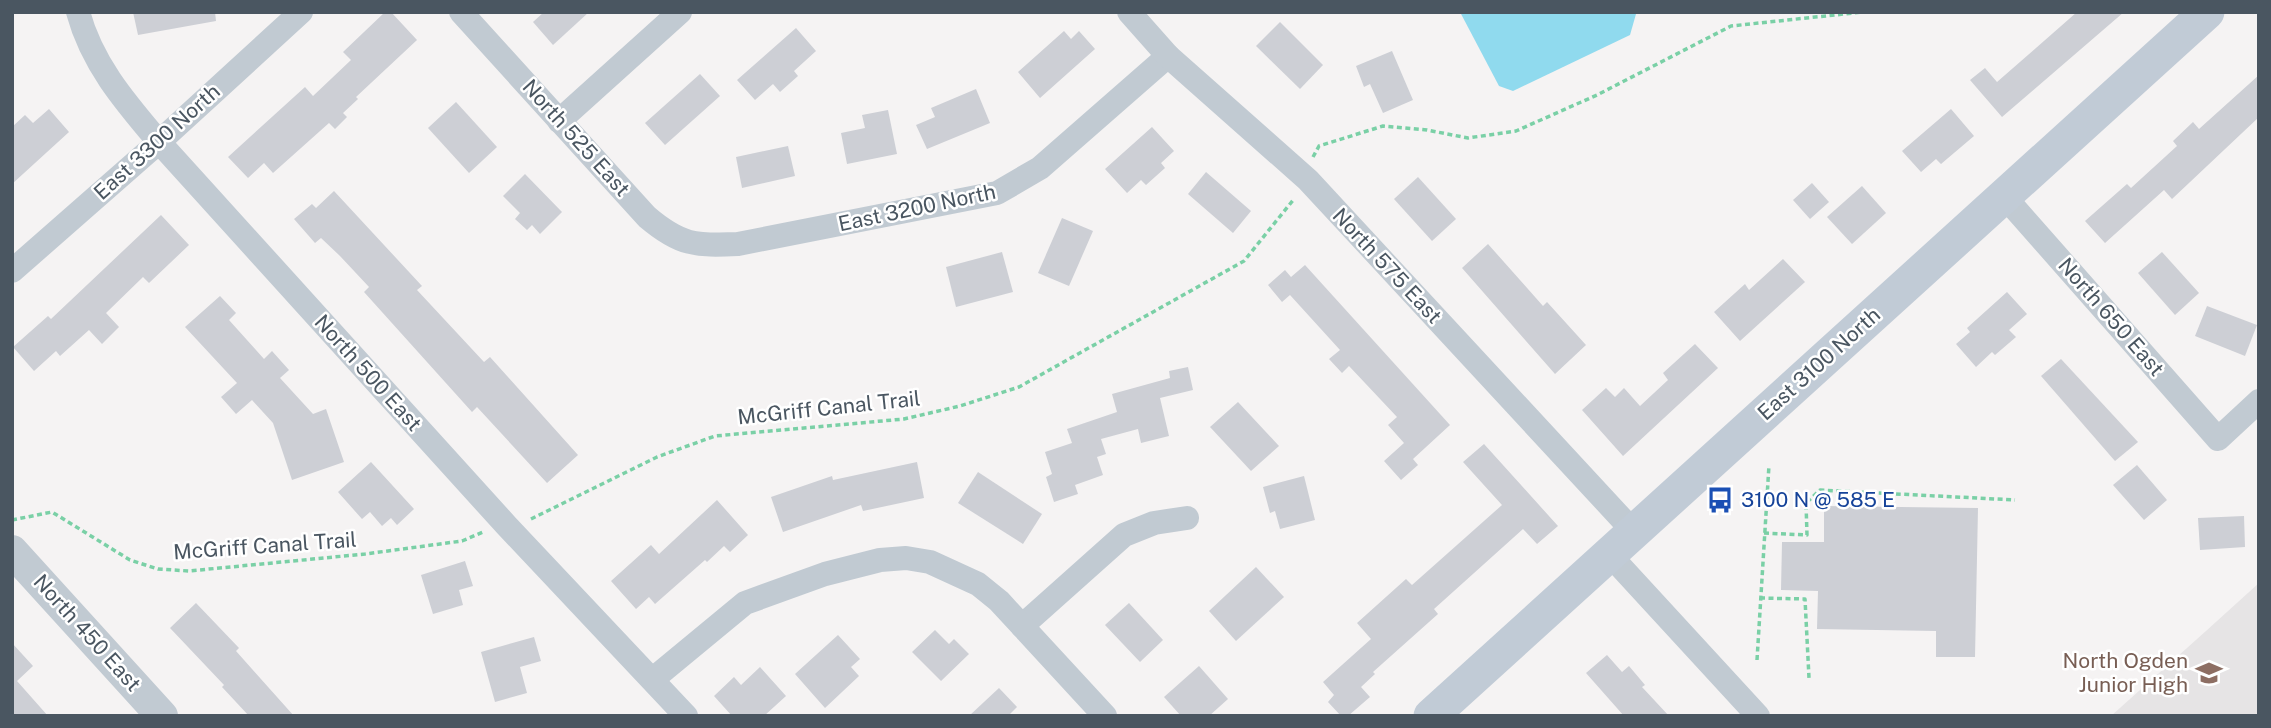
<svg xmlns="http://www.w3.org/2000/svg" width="2271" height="728" font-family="'Public Sans',sans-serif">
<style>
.education{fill:#e6e4e5}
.water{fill:#90daee}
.building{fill:#cdcfd5}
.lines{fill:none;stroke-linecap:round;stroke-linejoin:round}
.path{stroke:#7ad0a6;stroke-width:3.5;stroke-dasharray:5 3.5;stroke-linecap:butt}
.minor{stroke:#c1cad2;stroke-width:24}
.tertiary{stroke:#c1cad2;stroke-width:32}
.secondary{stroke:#c1cbd6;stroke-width:35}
.labels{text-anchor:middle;stroke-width:5;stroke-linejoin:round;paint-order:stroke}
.street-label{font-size:21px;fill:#4a5661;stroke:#fff}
.transit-label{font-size:21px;fill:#164399;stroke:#fff;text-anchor:start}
.education-label{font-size:21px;fill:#785e54;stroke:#fff;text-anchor:end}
</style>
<rect width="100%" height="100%" fill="#f5f3f3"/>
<polygon class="education" points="2259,583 2259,716 2111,716 2206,631"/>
<polygon class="water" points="1460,12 1635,12 1636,14 1630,35 1513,91 1499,86"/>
<g class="building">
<polygon points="133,12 215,12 216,21 138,35"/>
<polygon points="385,12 391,12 417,40 356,97 358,99 343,113 347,117 335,129 329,123 273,173 264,163 248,178 228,157 305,87 313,96 351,60 343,52"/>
<polygon points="544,12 589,12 553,45 533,22"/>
<polygon points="2077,12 2124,12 2002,117 1970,80 1985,68 1997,82"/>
<polygon points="1280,22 1323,65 1300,89 1256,46"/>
<polygon points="796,28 816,51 794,71 798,76 780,92 773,84 755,100 737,80"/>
<polygon points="1064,31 1071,39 1079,31 1095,49 1040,98 1018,72"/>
<polygon points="1392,51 1413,100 1383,113 1370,84 1364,87 1356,66"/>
<polygon points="700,74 720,96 665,145 645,123"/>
<polygon points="2259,75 2259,117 2172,199 2164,190 2105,243 2085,221 2127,184 2131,188 2177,146 2173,141 2193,122 2199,129"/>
<polygon points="976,89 990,123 927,149 916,125 935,117 931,108"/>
<polygon points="456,102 497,147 469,173 428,128"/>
<polygon points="49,109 69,132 12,184 12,127 25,115 33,123"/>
<polygon points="1951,109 1974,136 1941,164 1936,159 1921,172 1902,151"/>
<polygon points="888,110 897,154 847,164 841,133 865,128 862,115"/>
<polygon points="1152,127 1174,151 1161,163 1165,168 1146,185 1141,180 1127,193 1105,169"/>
<polygon points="788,146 795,176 742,188 736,157"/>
<polygon points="1206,172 1251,211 1233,233 1188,194"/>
<polygon points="525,174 562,212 540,234 532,225 527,230 515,219 520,213 503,196"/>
<polygon points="1418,177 1456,219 1432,241 1394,199"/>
<polygon points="1812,183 1829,202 1810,219 1793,200"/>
<polygon points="1862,186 1886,213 1852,244 1827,217"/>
<polygon points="334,191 422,286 417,290 484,362 490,357 578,455 547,483 477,407 472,412 364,292 369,287 340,256 321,238 315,243 294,219 312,204 316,208"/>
<polygon points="161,215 189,245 149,283 143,277 106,313 119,327 102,344 89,330 60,356 56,351 34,371 13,347 48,316 51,319"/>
<polygon points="1062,218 1093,231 1069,286 1038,273"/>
<polygon points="1488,244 1543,306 1547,302 1586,345 1555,374 1462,268"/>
<polygon points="1002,252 1013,292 956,307 946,267"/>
<polygon points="2162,252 2199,293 2175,315 2138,273"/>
<polygon points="1783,259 1805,282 1740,341 1714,312 1745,284 1749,290"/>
<polygon points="1305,265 1450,425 1413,459 1418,465 1401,480 1384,461 1404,443 1388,425 1397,417 1349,366 1342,373 1329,359 1340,350 1290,295 1282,302 1268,285 1285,270 1291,277"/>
<polygon points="2007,292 2027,314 2009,330 2016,337 1995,355 1992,352 1976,367 1956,344 1970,332 1967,328"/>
<polygon points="220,296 236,313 229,320 264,359 272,351 289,370 280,378 313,414 326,409 344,462 292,480 273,423 252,400 236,414 221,397 237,383 185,327"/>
<polygon points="2207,306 2257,325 2245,356 2195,336"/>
<polygon points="1695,344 1718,368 1623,456 1582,410 1606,388 1615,397 1624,388 1640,406 1668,380 1663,373"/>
<polygon points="2061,359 2138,442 2115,461 2041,376"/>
<polygon points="1188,367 1193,390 1160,398 1169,436 1141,443 1138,429 1101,439 1106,454 1097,457 1103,475 1075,485 1078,494 1054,502 1046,477 1052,474 1045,452 1072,443 1067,429 1117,412 1112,394 1170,378 1169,371"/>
<polygon points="1238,402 1279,446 1251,471 1210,427"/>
<polygon points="1484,444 1558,526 1537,544 1523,529 1434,609 1438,614 1373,672 1375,674 1361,687 1370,697 1348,716 1341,716 1328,702 1334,695 1323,682 1371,639 1357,623 1406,579 1412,585 1502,505 1463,462"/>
<polygon points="371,462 414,509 397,525 391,518 382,526 370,512 362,519 338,492"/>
<polygon points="917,462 924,498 863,511 861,505 783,532 771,497 832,476 833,480"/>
<polygon points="2137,465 2167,500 2144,520 2113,485"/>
<polygon points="978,472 1042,514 1023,544 958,503"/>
<polygon points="1304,476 1315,520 1280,529 1275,511 1270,513 1263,487"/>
<polygon points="717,500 748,535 730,552 724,546 707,562 705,560 655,604 649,597 636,609 611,581 651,545 659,554"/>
<polygon points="1824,506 1978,508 1975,657 1936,657 1936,631 1817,629 1818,591 1781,590 1782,542 1824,542"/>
<polygon points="2244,516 2245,547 2200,550 2198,518"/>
<polygon points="465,561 473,586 459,590 463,605 433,614 421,575"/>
<polygon points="1256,567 1284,597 1236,641 1209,611"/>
<polygon points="196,603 239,648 236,651 294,716 249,716 222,687 224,685 170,628"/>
<polygon points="1129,603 1163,640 1140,662 1105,625"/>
<polygon points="935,630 949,644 954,639 969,654 941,681 912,652"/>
<polygon points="838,635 860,659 851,667 859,676 825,708 795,674"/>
<polygon points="534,637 541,661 520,667 527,693 495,702 481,652"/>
<polygon points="12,643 33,666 17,681 48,716 12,716"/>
<polygon points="1607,655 1622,672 1629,666 1645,685 1642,687 1669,716 1624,716 1586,673"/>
<polygon points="1199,666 1228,699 1209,716 1181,716 1164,697"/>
<polygon points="760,667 786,696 764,716 732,716 714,696 734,677 741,685"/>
<polygon points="999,688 1017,707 1008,716 969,716"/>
</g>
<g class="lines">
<g class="path">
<polyline points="1313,157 1319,146 1383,126 1427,130 1468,138 1516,131 1597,95 1731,26 1863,12"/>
<polyline points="531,519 657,457 715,436 904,419 960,406 1019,387 1244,261 1294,199"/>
<polyline points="12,520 52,512 130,560 158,569 189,571 365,554 462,541 483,532"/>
<polyline points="1764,533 1807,535 1806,503 1820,490 2015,500"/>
<polyline points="1760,598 1805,599 1809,678"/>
<polyline points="1757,660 1769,465"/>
</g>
<g class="minor">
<path d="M78 12C92 64 125 102 159 142L506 525 686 716"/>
<path d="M461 12 647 217C680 245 695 246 738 244L997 193 1040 168 1168 56"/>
<polyline points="1129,12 1168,56 1308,180 1634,532"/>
<polyline points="559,121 680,12"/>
<polyline points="2004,196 2218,439 2259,401"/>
<polyline points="12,271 159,142 301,12"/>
<polyline points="1609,554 1758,716"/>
<polyline points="1022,626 1124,535 1154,523 1187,518"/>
<polyline points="653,679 745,603 825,574 880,560 906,558 930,562 978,584 999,601 1105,716"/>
</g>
<polyline class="tertiary" points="12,551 162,716"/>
<polyline class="secondary" points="1431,716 2207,12"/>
</g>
<defs>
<g id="bus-bare" transform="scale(2.1)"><path d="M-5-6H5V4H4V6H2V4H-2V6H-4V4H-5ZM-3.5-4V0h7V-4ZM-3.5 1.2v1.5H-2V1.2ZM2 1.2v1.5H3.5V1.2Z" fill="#1a4fb4" stroke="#fff" stroke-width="2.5" paint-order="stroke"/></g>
<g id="school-bare" transform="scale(2.1)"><path d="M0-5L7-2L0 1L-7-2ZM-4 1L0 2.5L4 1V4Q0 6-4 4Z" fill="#8d6e63" stroke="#fff" stroke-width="2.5" paint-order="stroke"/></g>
</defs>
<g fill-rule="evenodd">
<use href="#bus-bare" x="1720" y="500"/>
<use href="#school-bare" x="2209" y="673"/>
</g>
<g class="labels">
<g class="street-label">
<text transform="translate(576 138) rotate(48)" y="7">North 525 East</text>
<text transform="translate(157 142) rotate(-42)" y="7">East 3300 North</text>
<text transform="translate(917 208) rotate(-12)" y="7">East 3200 North</text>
<text transform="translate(1387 266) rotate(47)" y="7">North 575 East</text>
<text transform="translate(2111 317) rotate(49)" y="7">North 650 East</text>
<text transform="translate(1819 364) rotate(-42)" y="7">East 3100 North</text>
<text transform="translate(368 373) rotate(48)" y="7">North 500 East</text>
<text transform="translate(829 408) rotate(-6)" y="7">McGriff Canal Trail</text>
<text transform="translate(265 546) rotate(-4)" y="7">McGriff Canal Trail</text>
<text transform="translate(87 633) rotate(48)" y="7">North 450 East</text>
</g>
<g class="transit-label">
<text x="1741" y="507">3100 N @ 585 E</text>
</g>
<g class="education-label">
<text x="2188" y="668">North Ogden<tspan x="2188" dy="24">Junior High</tspan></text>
</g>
</g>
<rect width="2271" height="728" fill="none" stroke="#4a5661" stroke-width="28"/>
</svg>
